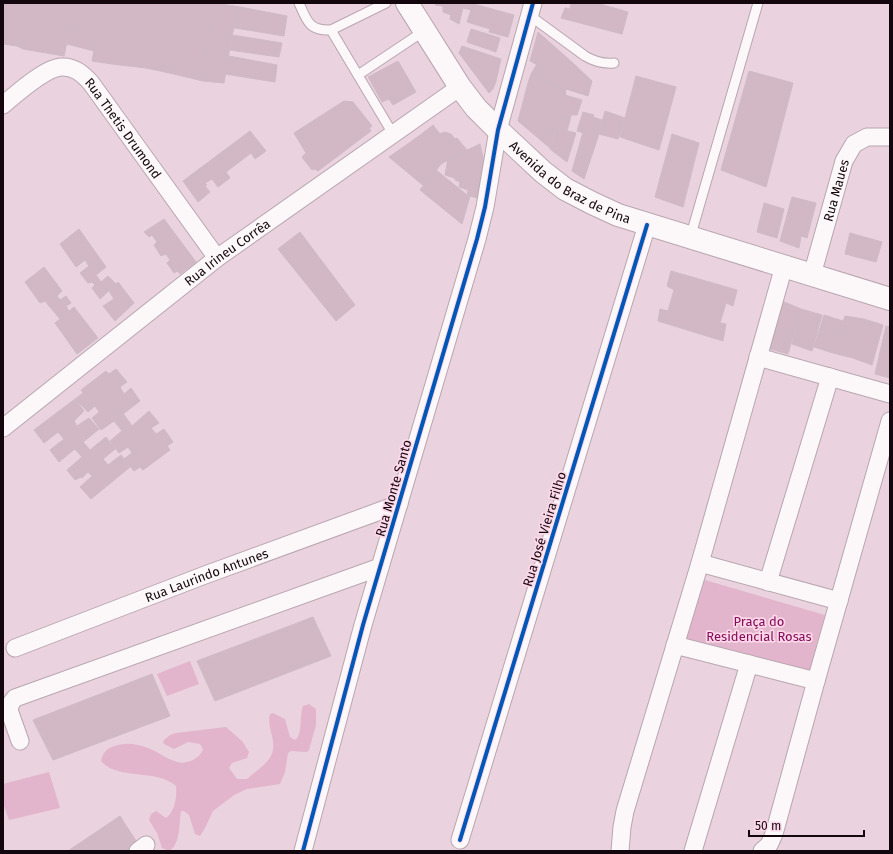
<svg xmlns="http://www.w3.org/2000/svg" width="893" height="854" font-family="'Fira Sans',sans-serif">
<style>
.green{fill:#e2b5cc}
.building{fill:#d2b8c5;stroke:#cebbc5}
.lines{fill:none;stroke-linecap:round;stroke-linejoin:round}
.service-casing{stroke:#b8a6af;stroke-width:11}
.minor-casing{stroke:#b8a6af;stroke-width:19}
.tertiary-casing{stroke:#b8a6af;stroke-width:24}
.service{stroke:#fcf8fa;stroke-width:9}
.minor{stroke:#fcf8fa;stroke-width:17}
.tertiary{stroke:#fcf8fa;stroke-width:22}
.cycleway-casing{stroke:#fcd8e9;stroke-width:6}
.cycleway{stroke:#0057b8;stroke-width:4}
.labels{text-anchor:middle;stroke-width:3.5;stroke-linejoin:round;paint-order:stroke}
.street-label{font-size:13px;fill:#14060d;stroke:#fcd8e9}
.park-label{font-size:13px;fill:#860c5b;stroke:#fcd8e9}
</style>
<rect width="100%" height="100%" fill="#ead2de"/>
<g class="green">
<polygon points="698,578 825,615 808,676 680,639"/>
<polygon points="190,661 199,684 167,696 157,674"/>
<path d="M309 704 316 709V725L309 750 307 752 291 751 288 753 285 772 280 784 247 789 234 795 213 811 205 828 200 836 195 834 189 815 184 811H181C179 823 181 844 169 851L162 848 157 833 149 820 151 814 156 811 166 818C175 811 177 797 176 786 156 768 118 781 101 761 103 752 107 748 115 746 126 742 137 744 148 748 163 753 178 771 196 758 200 755 201 754 203 749L200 744 188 742 174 749 164 744 163 741 170 735 176 733 226 727 242 741 249 752 247 758 232 763 229 768 237 779H247C263 765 278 759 272 736 270 728 268 722 270 714L273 713 285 719 290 737 295 740C303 735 299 716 303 706Z"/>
<polygon points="49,772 60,808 9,820 3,803 3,784"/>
</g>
<g class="building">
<polygon points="3,3 28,3 17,46 3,44"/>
<polygon points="28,3 75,3 64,56 23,49 17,46"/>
<polygon points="75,3 103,3 94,51 67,44"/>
<polygon points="103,3 125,3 112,64 92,61"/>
<polygon points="125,3 159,3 146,68 112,64"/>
<polygon points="159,3 188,3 174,74 146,68"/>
<polygon points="188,3 215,3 203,81 174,74"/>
<polygon points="215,3 240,7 232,35 224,83 203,81"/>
<polygon points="436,3 464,3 459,24 450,19 451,15 443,12 443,6 435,5"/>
<polygon points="464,3 470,3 514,15 508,37 489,32 490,29 467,22 471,10 463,8"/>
<polygon points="571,3 596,3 628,12 622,34 561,18 565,8 570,9"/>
<polygon points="240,7 287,16 284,36 235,28"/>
<polygon points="471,29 500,38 496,52 467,42"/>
<polygon points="538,32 574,64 569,82 530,61"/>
<polygon points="232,35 282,43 279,57 230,50"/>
<polygon points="462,46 501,59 496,81 493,89 489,93 459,53"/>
<polygon points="229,56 277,65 275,82 225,74"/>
<polygon points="398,61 416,92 393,105 389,99 382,102 368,77"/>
<polygon points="537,64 569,82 565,92 531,74"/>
<polygon points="574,64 592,81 588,96 566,89"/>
<polygon points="749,71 793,83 766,187 721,170"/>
<polygon points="531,74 566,92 560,111 528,83"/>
<polygon points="636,76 676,87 659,150 620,137"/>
<polygon points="528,83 560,111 550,148 518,121"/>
<polygon points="565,95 582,100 577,115 571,115 570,120 558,116"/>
<polygon points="344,101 353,102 372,126 369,128 371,131 318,171 315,169 312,170 302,157 306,153 294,133"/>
<polygon points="605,111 625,118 618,139 599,134"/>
<polygon points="583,112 594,115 593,117 602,120 598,137 577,131"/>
<polygon points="558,116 570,120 567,131 556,128"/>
<polygon points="433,125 440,134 444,132 451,134 455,139 457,138 467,150 441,164 419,136"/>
<polygon points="556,128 576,133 567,162 550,149"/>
<polygon points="250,131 266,151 255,159 251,153 226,172 230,178 218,187 212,179 205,183 207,185 205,186 210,192 198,202 183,181"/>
<polygon points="583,132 598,137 584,179 572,171"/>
<polygon points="672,134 699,143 683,207 655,197"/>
<polygon points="419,136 441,164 424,186 389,157"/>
<polygon points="480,144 485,166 477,198 467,195 468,190 459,187 460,182 455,180 455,178 445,175 448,159"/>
<polygon points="436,170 467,195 470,196 462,224 420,190"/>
<polygon points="792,197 816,203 807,238 801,236 799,248 780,241"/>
<polygon points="764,203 784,209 777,238 757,232"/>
<polygon points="164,219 196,262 180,274 178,271 174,273 167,263 170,260 166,254 161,256 154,245 157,242 152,235 149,237 144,232"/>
<polygon points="79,229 106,267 96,275 101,282 108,276 116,284 100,299 92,288 95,285 92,282 88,283 80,273 89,266 85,260 76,267 60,244"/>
<polygon points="300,232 355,305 336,321 278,249"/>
<polygon points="850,233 882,242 876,262 845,254"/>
<polygon points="44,267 62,291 57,296 60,300 66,296 71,303 66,306 69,311 74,307 98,338 77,354 55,323 60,319 45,301 40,303 25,282"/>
<polygon points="671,271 737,290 733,306 726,303 720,323 726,324 723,341 658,321 660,309 668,311 674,290 667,286"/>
<polygon points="118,282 134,303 115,321 103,306 114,299 109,291"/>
<polygon points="782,301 801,309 788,354 770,349"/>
<polygon points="801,309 822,315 812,351 792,344"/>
<polygon points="824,315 843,321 833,353 814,347"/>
<polygon points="845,316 864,319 853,358 833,353"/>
<polygon points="864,319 883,325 872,365 853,358"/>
<polygon points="886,326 890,327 890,378 875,374"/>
<polygon points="116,369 127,382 120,387 124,394 131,388 140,401 123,414 120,409 110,416 114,421 101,430 92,418 99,412 95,406 88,412 75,399 83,393 81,390 106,371 109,374"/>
<polygon points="75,399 84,411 74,421 77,426 89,418 99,429 59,462 50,450 64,439 58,432 44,443 34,430"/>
<polygon points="120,409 132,426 149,411 159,423 151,428 156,434 164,429 173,442 167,446 170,450 143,470 140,467 134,471 124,459 132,453 128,447 119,453 110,441 122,431 110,416"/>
<polygon points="106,437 115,449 103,459 108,465 121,455 130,467 91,499 80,487 92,476 88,472 82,478 81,477 75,480 67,470 82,457 75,449 83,442 90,450"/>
<polygon points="313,617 331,656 215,701 197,661"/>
<polygon points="152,674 170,716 53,760 33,720"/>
<polygon points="120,816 138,844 126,851 68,851"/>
</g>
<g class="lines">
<g class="service-casing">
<g id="service">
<path d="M299 3C307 21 309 31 331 30L386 3"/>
<path d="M529 15 585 56C595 62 603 64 614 63"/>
<polyline points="331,30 393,134"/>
<polyline points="358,75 424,31"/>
<polyline points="690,238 758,3"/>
</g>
</g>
<g class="minor-casing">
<g id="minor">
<path id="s1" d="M3 105C16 94 45 68 61 67 74 66 83 74 91 83L217 258"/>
<path id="s2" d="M812 275 844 161 854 144 867 137H890"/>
<polyline points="758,357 890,394"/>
<path id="s3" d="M3 428 217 258 460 87"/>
<polyline points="700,563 839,601"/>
<polyline points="768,582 830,377"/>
<polyline points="675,645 816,681"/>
<path id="s4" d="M15 648 205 575 399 504"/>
<polyline points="20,741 9,710 11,703 15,698 380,567"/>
<polyline points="460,840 647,225"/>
<polyline points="138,851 146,845"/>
<polyline points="303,851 363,625 477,239 485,207 498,130 533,3"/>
<polyline points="620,851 622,827 625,811 700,563 784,266"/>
<polyline points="693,851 749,664"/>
<polyline points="762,851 769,845 774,834 816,681 890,421"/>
</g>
</g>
<g class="tertiary-casing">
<g id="tertiary">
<path id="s5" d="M407 3 460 87 476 108 498 130 543 172 565 189 592 203 618 215 890 299"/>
</g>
</g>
<use href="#service" class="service"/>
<use href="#minor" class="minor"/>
<use href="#tertiary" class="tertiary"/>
<g class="cycleway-casing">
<g id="cycleway">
<polyline points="460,840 647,225"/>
<polyline points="303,851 363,625 477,239 485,207 498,130 533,3"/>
</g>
</g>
<use href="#cycleway" class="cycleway"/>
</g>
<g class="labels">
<g class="street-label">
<text dy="5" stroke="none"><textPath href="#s1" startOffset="161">Rua Thetis Drumond</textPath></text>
<text dy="5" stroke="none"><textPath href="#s5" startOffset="247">Avenida do Braz de Pina</textPath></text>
<text dy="5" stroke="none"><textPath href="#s2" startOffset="88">Rua Maues</textPath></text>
<text dy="5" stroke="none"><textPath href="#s3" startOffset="285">Rua Irineu Corrêa</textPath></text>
<text transform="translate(393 488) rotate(-74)" y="5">Rua Monte Santo</text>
<text transform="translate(544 529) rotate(-73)" y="5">Rua José Vieira Filho</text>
<text dy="5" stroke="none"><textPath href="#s4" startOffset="205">Rua Laurindo Antunes</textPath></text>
</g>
<g class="park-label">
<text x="759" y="626">Praça do<tspan x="759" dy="15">Residencial Rosas</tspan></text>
</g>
</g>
<rect width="893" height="854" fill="none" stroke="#14060d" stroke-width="8"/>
<path d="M749 830v6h115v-6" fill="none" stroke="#14060d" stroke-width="2"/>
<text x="755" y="830" font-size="12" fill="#14060d" stroke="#fcd8e9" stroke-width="3" paint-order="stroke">50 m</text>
</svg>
